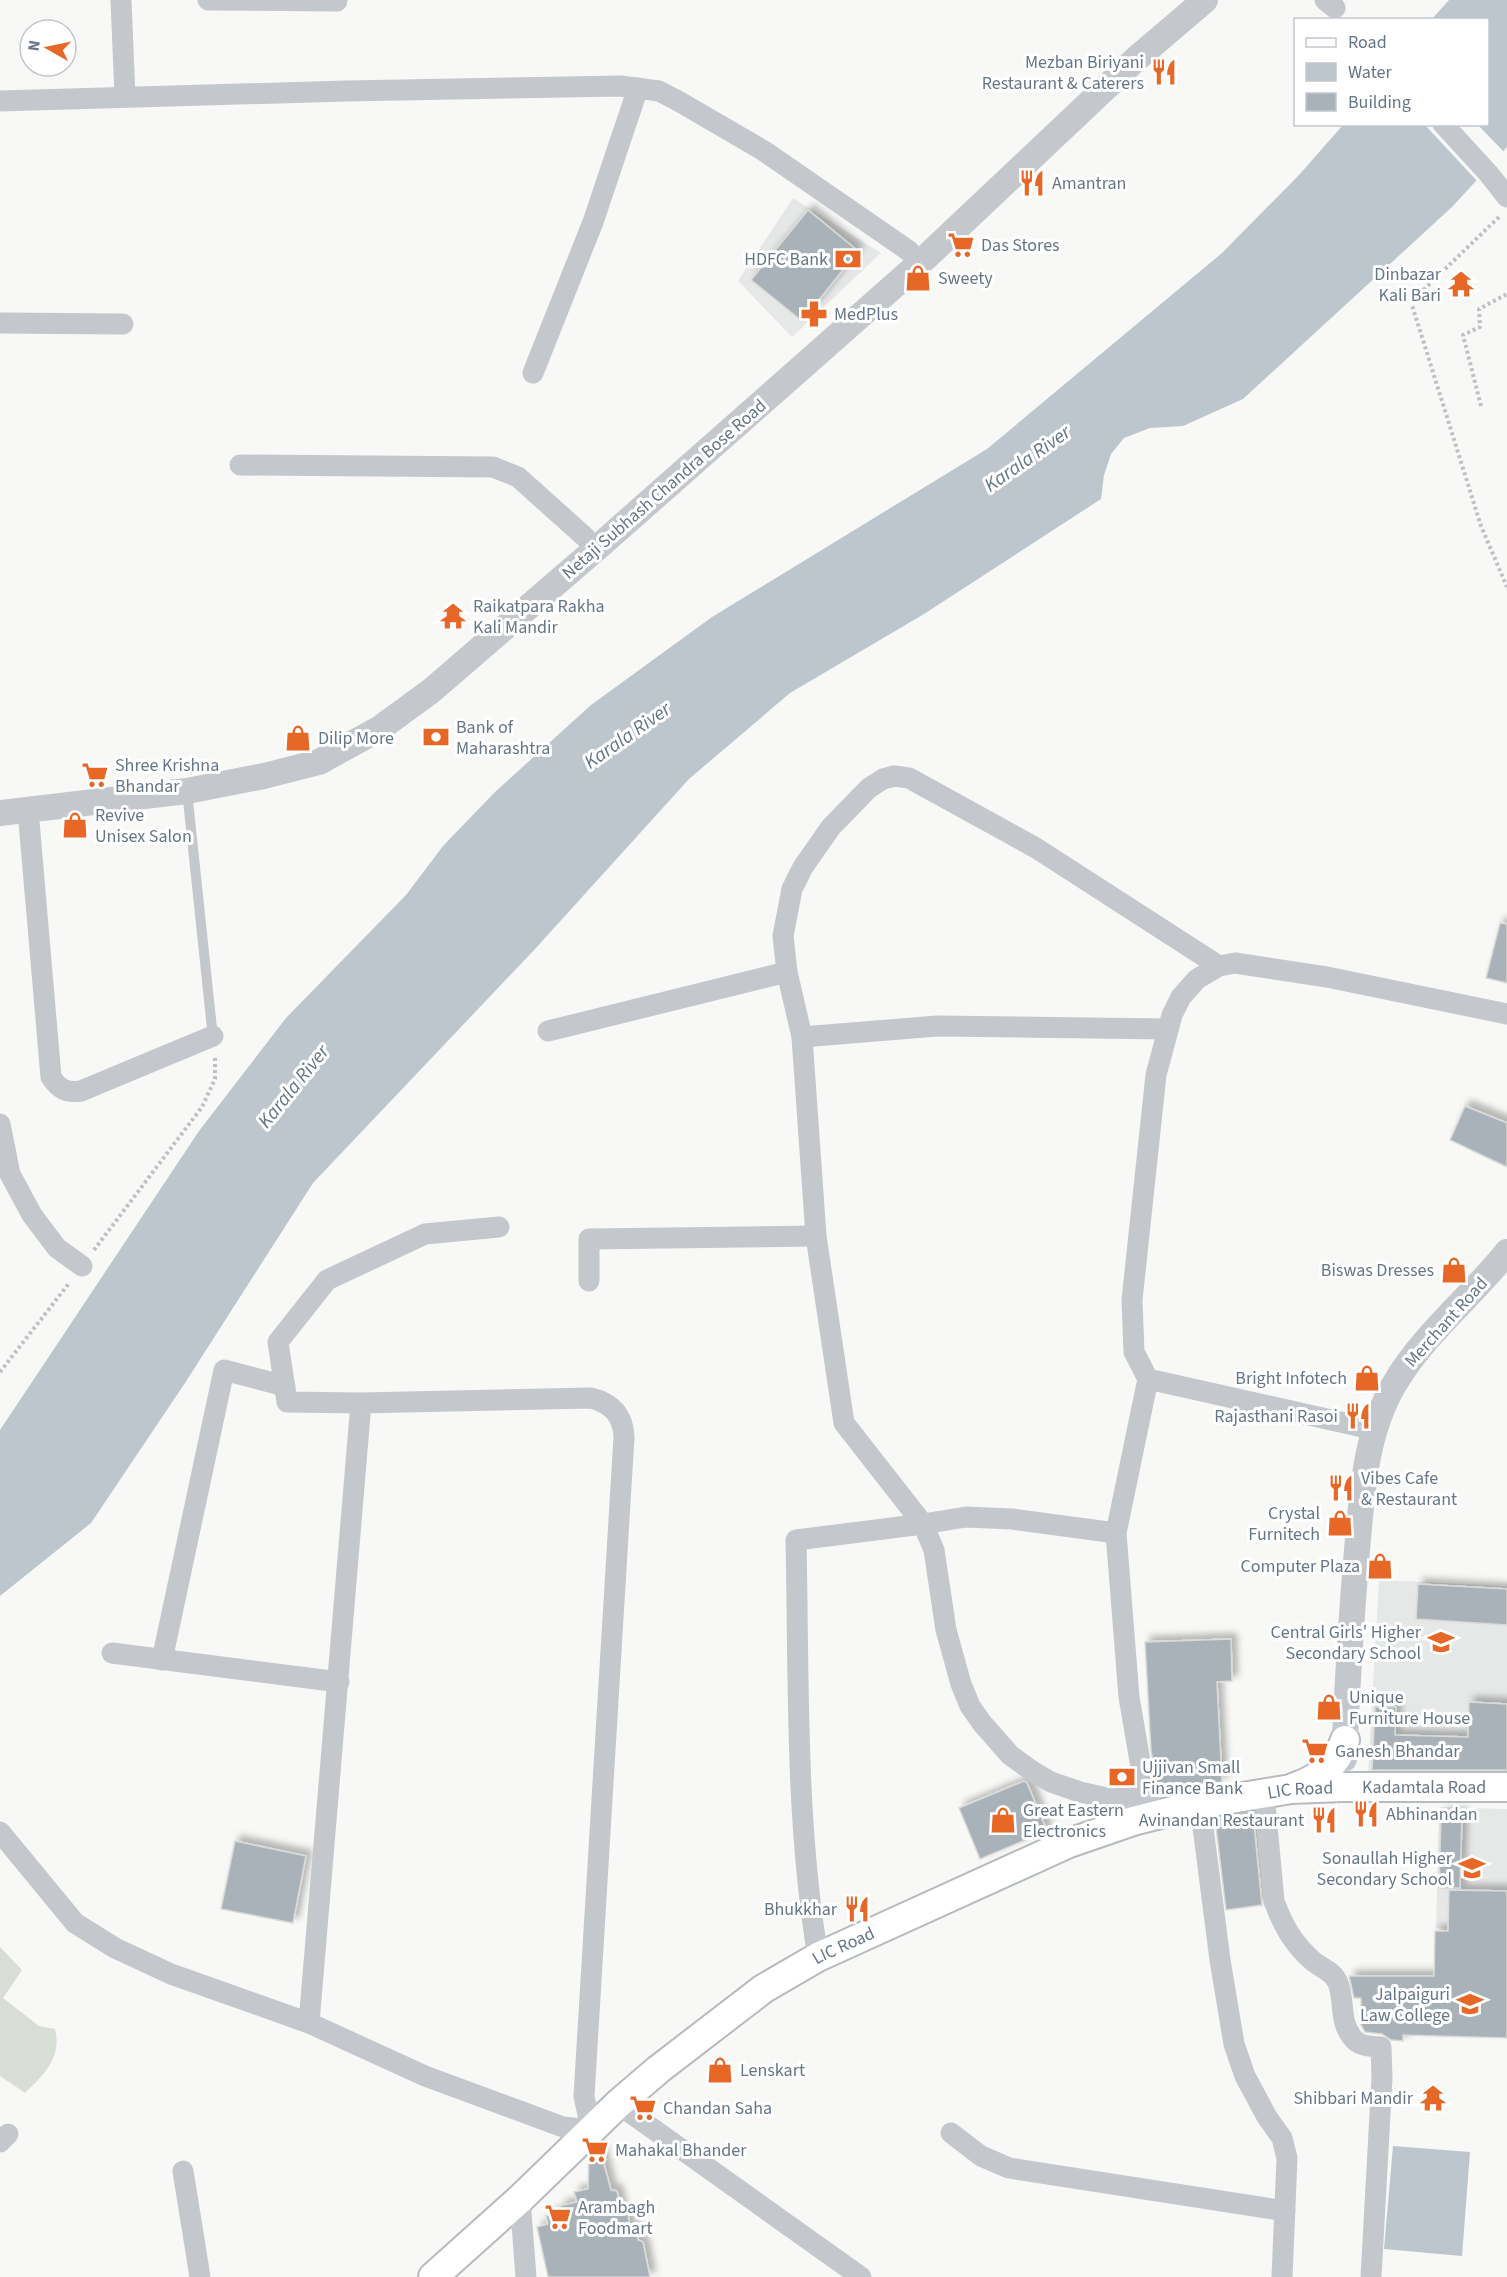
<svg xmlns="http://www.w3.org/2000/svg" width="1507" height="2277" font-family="'Source Sans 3',sans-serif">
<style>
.built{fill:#e6e8e7}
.green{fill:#d8ded5}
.water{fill:#bcc6cc}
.pier{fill:#f8f9f6}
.building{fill:#aab2b9;stroke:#dadad8;stroke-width:1.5;filter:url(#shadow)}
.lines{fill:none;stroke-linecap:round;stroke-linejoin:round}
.secondary-casing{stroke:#b6bbc0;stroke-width:32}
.path{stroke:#bec0c3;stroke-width:4;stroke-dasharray:3 3;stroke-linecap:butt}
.service{stroke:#c4c7cc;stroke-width:10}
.minor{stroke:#c4c7cc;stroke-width:21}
.tertiary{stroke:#c4c7cc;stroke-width:26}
.secondary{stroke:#fff;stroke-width:28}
.labels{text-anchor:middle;stroke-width:6;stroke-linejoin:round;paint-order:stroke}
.poi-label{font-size:18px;fill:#677688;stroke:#fff;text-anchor:start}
.street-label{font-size:18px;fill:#677688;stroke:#fff}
.water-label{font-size:20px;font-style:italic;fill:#637783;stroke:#fff}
</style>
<defs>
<filter id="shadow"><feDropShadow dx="5.5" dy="-5.5" stdDeviation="3" flood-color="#0004"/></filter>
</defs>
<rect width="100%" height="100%" fill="#f8f9f6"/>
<g class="built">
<polygon points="793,198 881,253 792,337 738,281"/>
<polygon points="1379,1580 1507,1586 1507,1780 1368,1773"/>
<polygon points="1439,1807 1507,1809 1507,1972 1503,1930 1436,1928"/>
</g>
<path class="green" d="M0 1947 22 1970 3 1998 39 2026 55 2029C62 2058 44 2075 25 2093L0 2076Z"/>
<g class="water">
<polygon points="1449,0 1507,0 1507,147 1452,207 1243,399 1183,426 1150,428 1124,438 1111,454 1104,475 1101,499 924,614 790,693 689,779 535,949 313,1183 185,1383 91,1523 0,1596 0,1430 199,1131 286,1018 406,895 443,846 495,792 591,705 712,617 987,449 1222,253 1299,175 1343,125 1488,124 1488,20 1432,19"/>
<polygon points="1393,2146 1470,2152 1462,2256 1384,2249"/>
</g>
<polygon class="pier" points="1425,125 1478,125 1505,153 1478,182"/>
<g class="building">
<polygon points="808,210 858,251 802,321 751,280"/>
<polygon points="1500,923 1507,924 1507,983 1486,978"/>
<polygon points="1465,1106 1507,1123 1507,1167 1450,1140"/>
<polygon points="1418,1584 1507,1589 1507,1625 1416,1619"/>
<polygon points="1231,1639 1232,1681 1217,1682 1222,1782 1157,1786 1151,1750 1145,1642"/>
<polygon points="1469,1702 1507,1704 1507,1770 1372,1770 1375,1707 1396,1707 1395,1735 1468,1737"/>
<polygon points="1024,1781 1027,1783 1047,1831 980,1859 959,1808"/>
<polygon points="1253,1814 1262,1905 1226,1910 1215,1819"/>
<polygon points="1441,1814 1462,1814 1460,1888 1439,1888"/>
<polygon points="235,1841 306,1856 293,1923 221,1909"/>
<polygon points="1449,1890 1507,1891 1507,2038 1403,2035 1403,2041 1391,2040 1382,2034 1365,2032 1361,2025 1361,1998 1354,1998 1349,1976 1434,1976 1435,1931 1448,1931"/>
<polygon points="599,2146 611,2190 617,2191 622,2212 628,2213 630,2229 636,2228 638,2240 643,2242 650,2277 548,2277 537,2227 548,2224 546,2216 561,2211 560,2206 577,2202 574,2192 588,2189 589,2155"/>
</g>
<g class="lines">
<g class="secondary-casing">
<g id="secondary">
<path d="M1295 1787C1320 1779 1337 1764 1345 1740"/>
<path id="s1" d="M433 2277 520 2199 618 2104 659 2069 763 1989 818 1957 1069 1843 1133 1821 1200 1804 1291 1789 1343 1787H1507"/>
</g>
</g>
<g class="path">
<polyline points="1499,217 1413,300 1412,305 1481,526 1507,587"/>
<polyline points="1481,406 1463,335 1480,327 1479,309 1507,294"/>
<polyline points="94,1250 202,1107 215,1079 215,1057"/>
<polyline points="0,1372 70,1282"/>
</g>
<polyline class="service" points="187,791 213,1038"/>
<g class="minor">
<polyline points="121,0 125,97"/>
<polyline points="208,0 337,1"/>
<polyline points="1325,0 1335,8 1330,0"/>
<polyline points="0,101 346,91 620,86 659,91 680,102 764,151 909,251"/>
<polyline points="1443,124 1488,173 1507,197"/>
<polyline points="0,323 123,324"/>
<polyline points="533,373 593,222 638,88"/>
<polyline points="240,465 493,467 518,477 586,538"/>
<path d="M28 810 51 1077C59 1089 66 1093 81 1091L213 1036"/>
<polyline points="548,1031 787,972"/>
<polyline points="802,1037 937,1026 1167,1029"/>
<polyline points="0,1124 10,1174 32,1215 57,1248 82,1266"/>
<polyline points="589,1281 589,1239 816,1236"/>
<polyline points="361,1403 287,1402 278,1342 327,1280 425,1234 499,1227"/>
<polyline points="1376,1430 1148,1379 1134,1352 1132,1300 1156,1075 1172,1015 1181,997 1197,979 1219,966 1235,963 1327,977 1507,1014"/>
<polyline points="1116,1533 1148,1379"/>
<polyline points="112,1653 339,1682"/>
<polyline points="162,1660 224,1370 285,1386"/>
<path d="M1264 1793 1274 1901C1283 1926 1294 1945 1314 1962 1323 1969 1334 1972 1338 1983 1345 2001 1339 2021 1352 2037 1359 2047 1370 2046 1381 2047L1382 2078 1371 2277"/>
<polyline points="1200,1804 1220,1960 1234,2044 1245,2076 1267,2117 1282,2138 1287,2158 1282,2277"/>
<polyline points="1157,1815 1146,1796 1111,1799 1080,1792 1051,1782 1032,1771 1010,1755 982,1723 970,1706 961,1684 946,1630 934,1550 923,1524 844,1423 816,1236 802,1037 787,972 783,936 792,889 803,867 831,827 869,788 883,779 894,776 909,778 1036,848 1219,966"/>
<path d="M0 1832 75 1923 115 1948 171 1974 309 2023 425 2076 563 2127 591 2130 584 2096 624 1437C623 1415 611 1403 591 1398L361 1403 309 2023"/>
<path d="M818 1957C795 1820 799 1679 796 1540L923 1524 966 1517 1012 1519 1116 1533 1129 1697 1146 1796"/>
<polyline points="618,2104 861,2277"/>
<polyline points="951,2133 981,2156 1009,2168 1285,2211"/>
<polyline points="0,2142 8,2134"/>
<polyline points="183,2171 200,2277"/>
<polyline points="520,2199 526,2277"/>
</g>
<g class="tertiary">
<polyline points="0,813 187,791 264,776 319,762 379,729 431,691 597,548 921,262 1136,59 1205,0"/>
<path d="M1344 1759C1347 1690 1351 1620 1357 1550 1362 1495 1365 1432 1395 1383 1424 1334 1471 1297 1507 1252"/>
</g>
<use href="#secondary" class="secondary"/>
</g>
<defs>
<g id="restaurant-bare" transform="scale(2.07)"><path d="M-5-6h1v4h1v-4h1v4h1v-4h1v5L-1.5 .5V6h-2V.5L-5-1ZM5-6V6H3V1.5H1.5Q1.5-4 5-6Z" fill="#e76727" stroke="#fff" stroke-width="2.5" paint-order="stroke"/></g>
<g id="supermarket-bare" transform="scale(2.07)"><path d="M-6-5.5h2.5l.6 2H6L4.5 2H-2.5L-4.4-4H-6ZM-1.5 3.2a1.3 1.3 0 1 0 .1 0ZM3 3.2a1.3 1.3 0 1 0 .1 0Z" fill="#e76727" stroke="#fff" stroke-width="2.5" paint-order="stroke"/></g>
<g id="bank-bare" transform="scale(2.07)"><path d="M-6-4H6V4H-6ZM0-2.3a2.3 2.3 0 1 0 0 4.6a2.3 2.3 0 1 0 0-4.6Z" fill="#e76727" stroke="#fff" stroke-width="2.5" paint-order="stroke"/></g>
<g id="shop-bare" transform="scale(2.07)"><path d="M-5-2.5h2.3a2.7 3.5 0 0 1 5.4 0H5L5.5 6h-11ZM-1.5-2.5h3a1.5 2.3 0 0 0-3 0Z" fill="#e76727" stroke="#fff" stroke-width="2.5" paint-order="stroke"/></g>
<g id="temple-bare" transform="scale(2.07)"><path d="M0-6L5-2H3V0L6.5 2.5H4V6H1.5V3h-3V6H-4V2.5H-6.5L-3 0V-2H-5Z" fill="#e76727" stroke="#fff" stroke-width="2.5" paint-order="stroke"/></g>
<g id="pharmacy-bare" transform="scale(2.07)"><path d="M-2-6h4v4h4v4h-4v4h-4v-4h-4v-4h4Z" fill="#e76727" stroke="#fff" stroke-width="2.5" paint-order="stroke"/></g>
<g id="school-bare" transform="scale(2.07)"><path d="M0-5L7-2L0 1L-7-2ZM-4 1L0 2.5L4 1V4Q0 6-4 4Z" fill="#e76727" stroke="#fff" stroke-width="2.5" paint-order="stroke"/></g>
<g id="university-bare" transform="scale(2.07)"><path d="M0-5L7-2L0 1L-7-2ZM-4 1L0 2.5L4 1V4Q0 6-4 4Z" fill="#e76727" stroke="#fff" stroke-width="2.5" paint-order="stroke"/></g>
</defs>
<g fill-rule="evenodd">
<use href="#restaurant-bare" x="1164" y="72"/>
<use href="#restaurant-bare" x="1032" y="183"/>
<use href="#supermarket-bare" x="961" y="245"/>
<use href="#bank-bare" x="848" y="259"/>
<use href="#shop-bare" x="918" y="278"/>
<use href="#temple-bare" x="1461" y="284"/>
<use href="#pharmacy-bare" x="814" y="314"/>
<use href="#temple-bare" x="453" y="616"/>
<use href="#bank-bare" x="436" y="737"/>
<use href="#shop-bare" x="298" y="738"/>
<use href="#supermarket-bare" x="95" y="775"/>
<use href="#shop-bare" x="75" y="825"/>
<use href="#shop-bare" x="1454" y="1270"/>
<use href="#shop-bare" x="1367" y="1378"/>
<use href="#restaurant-bare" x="1358" y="1416"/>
<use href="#restaurant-bare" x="1341" y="1488"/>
<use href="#shop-bare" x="1340" y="1523"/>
<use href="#shop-bare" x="1380" y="1566"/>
<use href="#school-bare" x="1441" y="1642"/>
<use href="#shop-bare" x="1329" y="1707"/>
<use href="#supermarket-bare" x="1315" y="1751"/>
<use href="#bank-bare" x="1122" y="1777"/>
<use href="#restaurant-bare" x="1366" y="1814"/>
<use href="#shop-bare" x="1003" y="1820"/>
<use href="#restaurant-bare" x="1324" y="1820"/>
<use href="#school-bare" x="1472" y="1868"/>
<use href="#restaurant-bare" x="857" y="1909"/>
<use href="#university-bare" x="1470" y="2004"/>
<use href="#shop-bare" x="720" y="2070"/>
<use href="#temple-bare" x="1433" y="2098"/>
<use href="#supermarket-bare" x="643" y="2108"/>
<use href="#supermarket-bare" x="595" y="2150"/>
<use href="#supermarket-bare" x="558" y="2217"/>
</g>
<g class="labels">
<g class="poi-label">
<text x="1144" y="68" text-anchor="end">Mezban Biriyani<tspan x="1144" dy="21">Restaurant &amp; Caterers</tspan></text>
<text x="1052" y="189">Amantran</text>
<text x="981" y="251">Das Stores</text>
<text x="828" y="265" text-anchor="end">HDFC Bank</text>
<text x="1441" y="280" text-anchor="end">Dinbazar<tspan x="1441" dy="21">Kali Bari</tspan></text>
<text x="938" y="284">Sweety</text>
<text x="834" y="320">MedPlus</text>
<text x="473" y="612">Raikatpara Rakha<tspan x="473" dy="21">Kali Mandir</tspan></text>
<text x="456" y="733">Bank of<tspan x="456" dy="21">Maharashtra</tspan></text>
<text x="318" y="744">Dilip More</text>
<text x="115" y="771">Shree Krishna<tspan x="115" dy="21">Bhandar</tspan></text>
<text x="95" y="821">Revive<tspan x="95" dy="21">Unisex Salon</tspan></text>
<text x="1434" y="1276" text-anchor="end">Biswas Dresses</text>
<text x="1347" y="1384" text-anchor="end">Bright Infotech</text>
<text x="1338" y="1422" text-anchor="end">Rajasthani Rasoi</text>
<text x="1361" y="1484">Vibes Cafe<tspan x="1361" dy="21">&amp; Restaurant</tspan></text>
<text x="1320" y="1519" text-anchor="end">Crystal<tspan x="1320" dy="21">Furnitech</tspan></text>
<text x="1360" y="1572" text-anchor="end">Computer Plaza</text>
<text x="1421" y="1638" text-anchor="end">Central Girls' Higher<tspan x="1421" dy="21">Secondary School</tspan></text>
<text x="1349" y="1703">Unique<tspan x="1349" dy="21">Furniture House</tspan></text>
<text x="1335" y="1757">Ganesh Bhandar</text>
<text x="1142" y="1773">Ujjivan Small<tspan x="1142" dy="21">Finance Bank</tspan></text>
<text x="1023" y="1816">Great Eastern<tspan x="1023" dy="21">Electronics</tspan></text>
<text x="1386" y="1820">Abhinandan</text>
<text x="1304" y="1826" text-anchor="end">Avinandan Restaurant</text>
<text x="1452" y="1864" text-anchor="end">Sonaullah Higher<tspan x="1452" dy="21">Secondary School</tspan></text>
<text x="837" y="1915" text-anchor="end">Bhukkhar</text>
<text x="1450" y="2000" text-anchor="end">Jalpaiguri<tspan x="1450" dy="21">Law College</tspan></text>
<text x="740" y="2076">Lenskart</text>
<text x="1413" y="2104" text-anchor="end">Shibbari Mandir</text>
<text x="663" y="2114">Chandan Saha</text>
<text x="615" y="2156">Mahakal Bhander</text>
<text x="578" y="2213">Arambagh<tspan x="578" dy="21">Foodmart</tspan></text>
</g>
<g class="street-label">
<text transform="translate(664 489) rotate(-41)" y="6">Netaji Subhash Chandra Bose Road</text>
<text transform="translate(1446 1322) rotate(-48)" y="6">Merchant Road</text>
<text dy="6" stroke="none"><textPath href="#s1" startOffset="1140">Kadamtala Road</textPath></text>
<text dy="6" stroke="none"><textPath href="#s1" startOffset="1016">LIC Road</textPath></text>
<text dy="6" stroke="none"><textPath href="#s1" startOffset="530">LIC Road</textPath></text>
</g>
<g class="water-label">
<text transform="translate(1027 458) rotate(-35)" y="7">Karala River</text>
<text transform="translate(627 735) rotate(-35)" y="7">Karala River</text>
<text transform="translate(293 1086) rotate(-51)" y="7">Karala River</text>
</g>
</g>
<rect x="1294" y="18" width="195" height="108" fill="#ffffff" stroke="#c2c8cf" stroke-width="1.5"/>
<rect x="1306" y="38" width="30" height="9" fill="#ffffff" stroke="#c2c8cf" stroke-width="1.5"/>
<text x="1348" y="48" font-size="18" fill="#677688">Road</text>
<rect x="1306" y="63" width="30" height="18" fill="#bcc6cc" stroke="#c2c8cf" stroke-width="1.5"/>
<text x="1348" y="78" font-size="18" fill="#677688">Water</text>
<rect x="1306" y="93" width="30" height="18" fill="#aab2b9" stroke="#c2c8cf" stroke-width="1.5"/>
<text x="1348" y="108" font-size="18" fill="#677688">Building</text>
<g transform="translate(48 48) rotate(279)"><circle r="28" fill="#ffffff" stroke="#c2c8cf" stroke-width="1.5"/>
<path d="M0-4.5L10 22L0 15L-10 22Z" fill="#e76727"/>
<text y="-9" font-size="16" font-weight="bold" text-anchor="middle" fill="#677688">N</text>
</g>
</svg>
